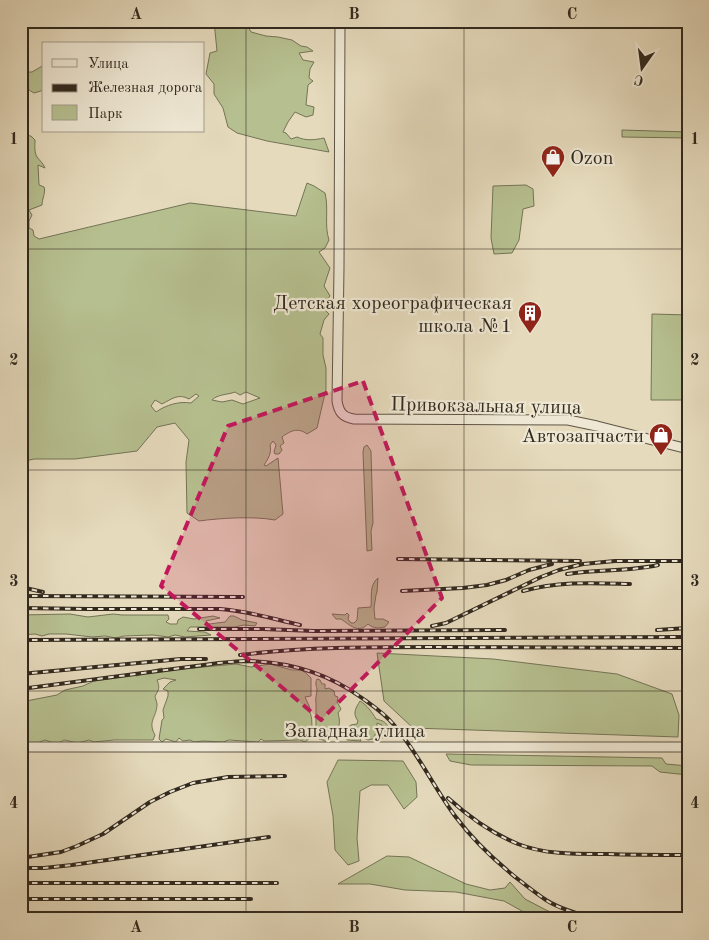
<svg xmlns="http://www.w3.org/2000/svg" width="709" height="940" font-family="'Old Standard TT',serif">
<style>
.green{fill:#b6bf8f;stroke:#747456;fill-rule:evenodd}
.lines{fill:none;stroke-linecap:round;stroke-linejoin:round}
.minor-casing{stroke:#5f5546;stroke-width:11}
.minor{stroke:#eee7d3;stroke-width:9}
.rail-casing{stroke:#32291e;stroke-width:4}
.rail{stroke:#eee7d3;stroke-width:2;stroke-dasharray:5.5;stroke-linecap:butt}
.marked{fill:#c2185b;fill-opacity:0.2;stroke:#c2185b;stroke-width:4;stroke-dasharray:10 6;stroke-linejoin:round}
.grid{fill:none;stroke:#32291e;stroke-width:1;stroke-opacity:0.55}
.labels{text-anchor:middle;stroke-width:4.5;stroke-linejoin:round;paint-order:stroke}
.poi-label{font-size:20px;fill:#32291e;stroke:#eee7d3;text-anchor:end}
.street-label{font-size:20px;fill:#32291e;stroke:#eee7d3}
.neatline{fill:none;stroke:#32291e;stroke-width:2}
.grid-label{font-size:16px;text-anchor:middle;font-weight:bold;fill:#32291e}
</style>
<rect width="100%" height="100%" fill="#e5dabc"/>
<filter id="stains"><feTurbulence type="fractalNoise" baseFrequency=".004" numOctaves="4"/><feColorMatrix values="0 0 0 0 .2 0 0 0 0 .09 0 0 0 0 .02 0 0 0 .5 -.17"/></filter>
<radialGradient id="worn" r=".72"><stop offset=".6" stop-color="#630" stop-opacity="0"/><stop offset="1" stop-color="#630" stop-opacity=".3"/></radialGradient>
<g class="green">
<path d="M214 21H245L251 32 266 36 278 37 292 40 301 46 307 47 313 51 299 53 303 60 314 62 310 69 309 78 313 81 308 85 306 105 314 107 313 115 306 117 295 112 288 122 283 132 286 133 291 139 297 137C306 141 314 140 324 138L329 152 267 141 237 133 228 127 223 108 214 94V84L206 74 210 53 217 51Z"/>
<path d="M44 65V90L34 93C24 87 21 85 21 72H32Z"/>
<path d="M21 94 26 99 27 104 26 116 22 122V135L31 136 35 140C35 146 34 152 37 157 40 161 43 163 45 168L38 165 39 185 44 187C46 192 42 199 42 205L29 210 32 215 29 221V228L33 230 34 236 39 239 190 203 296 216 307 183 314 186 325 193C329 209 324 225 329 240L325 248 319 252 330 268 324 286 330 296 325 303 324 309 329 314 324 320 320 334 323 338V355L326 368V389L317 428 307 434C298 427 290 431 282 437L284 443 280 446 282 450 279 454H275L274 452 276 445 273 441 270 445C272 453 268 459 264 465L266 466 278 458 283 514 275 520C254 516 221 518 199 521L187 513 186 462 189 440 175 423 157 427 137 451 75 459H34L21 462ZM235 392 240 395 246 392 260 398 243 404 232 400 222 402 212 400C218 394 227 395 235 392ZM196 394 199 396 191 403C179 401 166 405 156 412L151 406 155 400 162 404C172 399 178 393 189 399Z"/>
<polygon points="622,130 688,132 688,138 622,137"/>
<polygon points="526,185 533,189 534,206 523,209 519,240 512,253 494,254 491,238 493,186"/>
<polygon points="652,314 688,315 688,400 651,400"/>
<polygon points="367,445 371,451 373,523 371,531 372,550 367,551 363,452 364,447"/>
<path d="M378 578 377 592 376 595 374 608 375 619H383L389 622 385 627C379 628 374 629 368 624 358 634 350 625 341 619H336L332 614 345 615 347 613 349 615 348 619 351 623H354L357 620 358 608 371 607C372 597 369 585 378 578Z"/>
<polygon points="70,614 88,617 113,614 122,615 168,615 169,619 166,622 170,624 177,624 178,620 183,617 194,619 213,616 220,618 206,621 209,624 225,622 230,616 234,616 242,620 257,623 255,626 244,625 235,627 190,627 187,631 205,632 211,635 185,637 175,635 168,637 153,635 124,636 116,638 105,636 92,637 66,634 49,634 42,636 35,634 21,635 21,615"/>
<polygon points="377,653 493,659 617,674 672,694 679,715 678,737 413,728 384,701"/>
<path d="M236 664 251 667 270 664 292 670H301L306 673 311 678V696L305 697 310 708 309 710C313 718 312 728 311 737L305 742 300 740 264 741 261 739 258 742 229 740 223 742 203 741 194 742 190 740 183 741 179 738 176 742 166 739 162 742 159 739 162 720 164 718 163 710 168 696V691L163 689 170 682 176 680 164 678 157 680C160 687 159 690 155 696 155 697 157 703 157 704 157 717 147 721 155 735L153 740H114L94 742 89 740 78 743 64 740 57 744 45 740 37 743 21 742V702L57 695 65 690 83 686 94 681 116 678 130 674 137 676 145 672 162 668V671Z"/>
<path d="M317 679 320 680 322 684H325V689L329 688 334 691 335 696 338 697 337 702 341 709 338 713C342 727 337 733 326 742L323 740 319 739 316 735V703C315 697 317 694 317 689 316 685 315 683 317 679Z"/>
<path d="M360 701C367 705 372 712 376 719 390 722 385 726 394 734L392 738H384L378 737 382 731V725L377 723V731L373 739 368 740 361 737 360 738 361 741 347 740 345 734 346 729 351 725 357 724 358 721C352 713 356 708 360 701Z"/>
<polygon points="446,754 662,758 666,764 688,766 688,775 660,772 652,766 471,765 450,761"/>
<polygon points="338,760 403,761 416,782 417,797 404,809 388,785 371,785 360,791 357,838 359,861 348,865 335,850 333,816 327,782"/>
<polygon points="387,856 409,857 466,884 490,890 505,888 510,882 525,899 546,910 566,919 539,919 531,916 504,901 456,892 405,890 370,884 338,884"/>
</g>
<g class="lines">
<g class="minor-casing">
<g id="minor">
<path d="M340 21 339 268 337 401C339 413 343 417 354 419L568 420 597 426 688 449"/>
<polyline points="21,747 688,747"/>
</g>
</g>
<use href="#minor" class="minor"/>
<g class="rail-casing">
<g id="rail">
<polyline points="398,559 580,561"/>
<path d="M567 574C598 569 627 572 658 565"/>
<polyline points="21,587 43,592"/>
<polyline points="402,591 463,588 487,585 506,580 529,570 552,564"/>
<path d="M523 591C560 581 592 583 630 584"/>
<polyline points="21,596 243,597"/>
<path d="M21 608 88 609H220C249 611 273 619 300 625"/>
<polyline points="432,626 446,623 541,577 559,570 583,564 615,561 688,561"/>
<polyline points="199,629 263,629 314,631 505,630"/>
<polyline points="657,630 688,628"/>
<polyline points="21,640 688,637"/>
<polyline points="425,647 688,648"/>
<path d="M240 655C304 647 368 647 432 647"/>
<polyline points="21,674 181,659 206,659"/>
<path d="M21 689 219 663C229 662 239 661 249 661 290 662 329 674 362 698 373 706 385 714 394 725 418 753 433 786 455 816 473 840 495 861 519 880 528 887 537 894 546 900 562 910 581 915 599 919"/>
<path d="M448 798C469 817 491 833 518 844 546 855 578 854 608 854 634 855 661 855 688 855"/>
<polyline points="21,858 61,852 77,846 103,834 150,802 170,792 193,783 228,777 285,776"/>
<polyline points="21,868 44,868 72,865 269,837"/>
<polyline points="21,883 277,883"/>
<polyline points="21,899 251,899"/>
<polyline points="21,915 266,915"/>
</g>
</g>
<use href="#rail" class="rail"/>
</g>
<path class="marked" d="M363 381 442 598 321 720 161 586 228 426Z"/>
<path class="grid" d="M246 21V919M464 21V919M21 249H688M21 470H688M21 691H688"/>
<defs>
<g id="shop-pin" transform="scale(1.25)"><path d="M0 17L-7.5 6A9.5 9.5 0 1 1 7.5 6Z" fill="#8f2418" stroke="#eee7d3"/><path d="M-5-2.5h2.3a2.7 3.5 0 0 1 5.4 0H5L5.5 6h-11ZM-1.5-2.5h3a1.5 2.3 0 0 0-3 0Z" fill="#fff"/></g>
<g id="building-pin" transform="scale(1.25)"><path d="M0 17L-7.5 6A9.5 9.5 0 1 1 7.5 6Z" fill="#8f2418" stroke="#eee7d3"/><path d="M-4-6H4V6H1V3H-1V6H-4ZM-2.5-4.3h1.7v1.8h-1.7ZM.8-4.3h1.7v1.8H.8ZM-2.5-1h1.7V.8h-1.7ZM.8-1h1.7V.8H.8Z" fill="#fff"/></g>
</defs>
<g fill-rule="evenodd">
<use href="#shop-pin" x="553" y="157"/>
<use href="#building-pin" x="530" y="313"/>
<use href="#shop-pin" x="661" y="435"/>
</g>
<g class="labels">
<g class="poi-label">
<text x="570" y="164" text-anchor="start">Ozon</text>
<text x="512" y="309">Детская хореографическая<tspan x="512" dy="23">школа №1</tspan></text>
<text x="644" y="442">Автозапчасти</text>
</g>
<g class="street-label">
<text transform="translate(486 405) rotate(1)" y="7">Привокзальная улица</text>
<text x="355" y="737">Западная улица</text>
</g>
</g>
<rect width="709" height="940" fill="none" stroke="#e5dabc" stroke-width="55"/>
<rect x="42" y="42" width="162" height="90" fill="#eee7d3" stroke="#a39b8b"/>
<rect x="52" y="59" width="25" height="8" fill="#eee7d3" stroke="#a39b8b"/>
<text x="88" y="68" font-size="15" fill="#32291e">Улица</text>
<rect x="52" y="84" width="25" height="8" fill="#32291e" stroke="#a39b8b"/>
<text x="88" y="92" font-size="15" fill="#32291e">Железная дорога</text>
<rect x="52" y="105" width="25" height="15" fill="#b6bf8f" stroke="#a39b8b"/>
<text x="88" y="118" font-size="15" fill="#32291e">Парк</text>
<g transform="translate(642 68) rotate(194)" stroke="#eee7d3" stroke-width="4" paint-order="stroke">
<path d="M0-4L9 19L0 12L-9 19Z" fill="#32291e"/>
<text y="-8" font-size="14" font-weight="bold" text-anchor="middle" fill="#32291e">С</text>
</g>
<rect x="28" y="28" width="654" height="884" class="neatline"/>
<g class="grid-label">
<text x="136" y="19">A</text>
<text x="354" y="19">B</text>
<text x="572" y="19">C</text>
<text x="14" y="144">1</text>
<text x="695" y="144">1</text>
<text x="14" y="365">2</text>
<text x="695" y="365">2</text>
<text x="14" y="586">3</text>
<text x="695" y="586">3</text>
<text x="14" y="808">4</text>
<text x="695" y="808">4</text>
<text x="136" y="932">A</text>
<text x="354" y="932">B</text>
<text x="572" y="932">C</text>
</g>
<rect width="100%" height="100%" filter="url(#stains)"/>
<rect width="100%" height="100%" fill="url(#worn)"/>
</svg>
